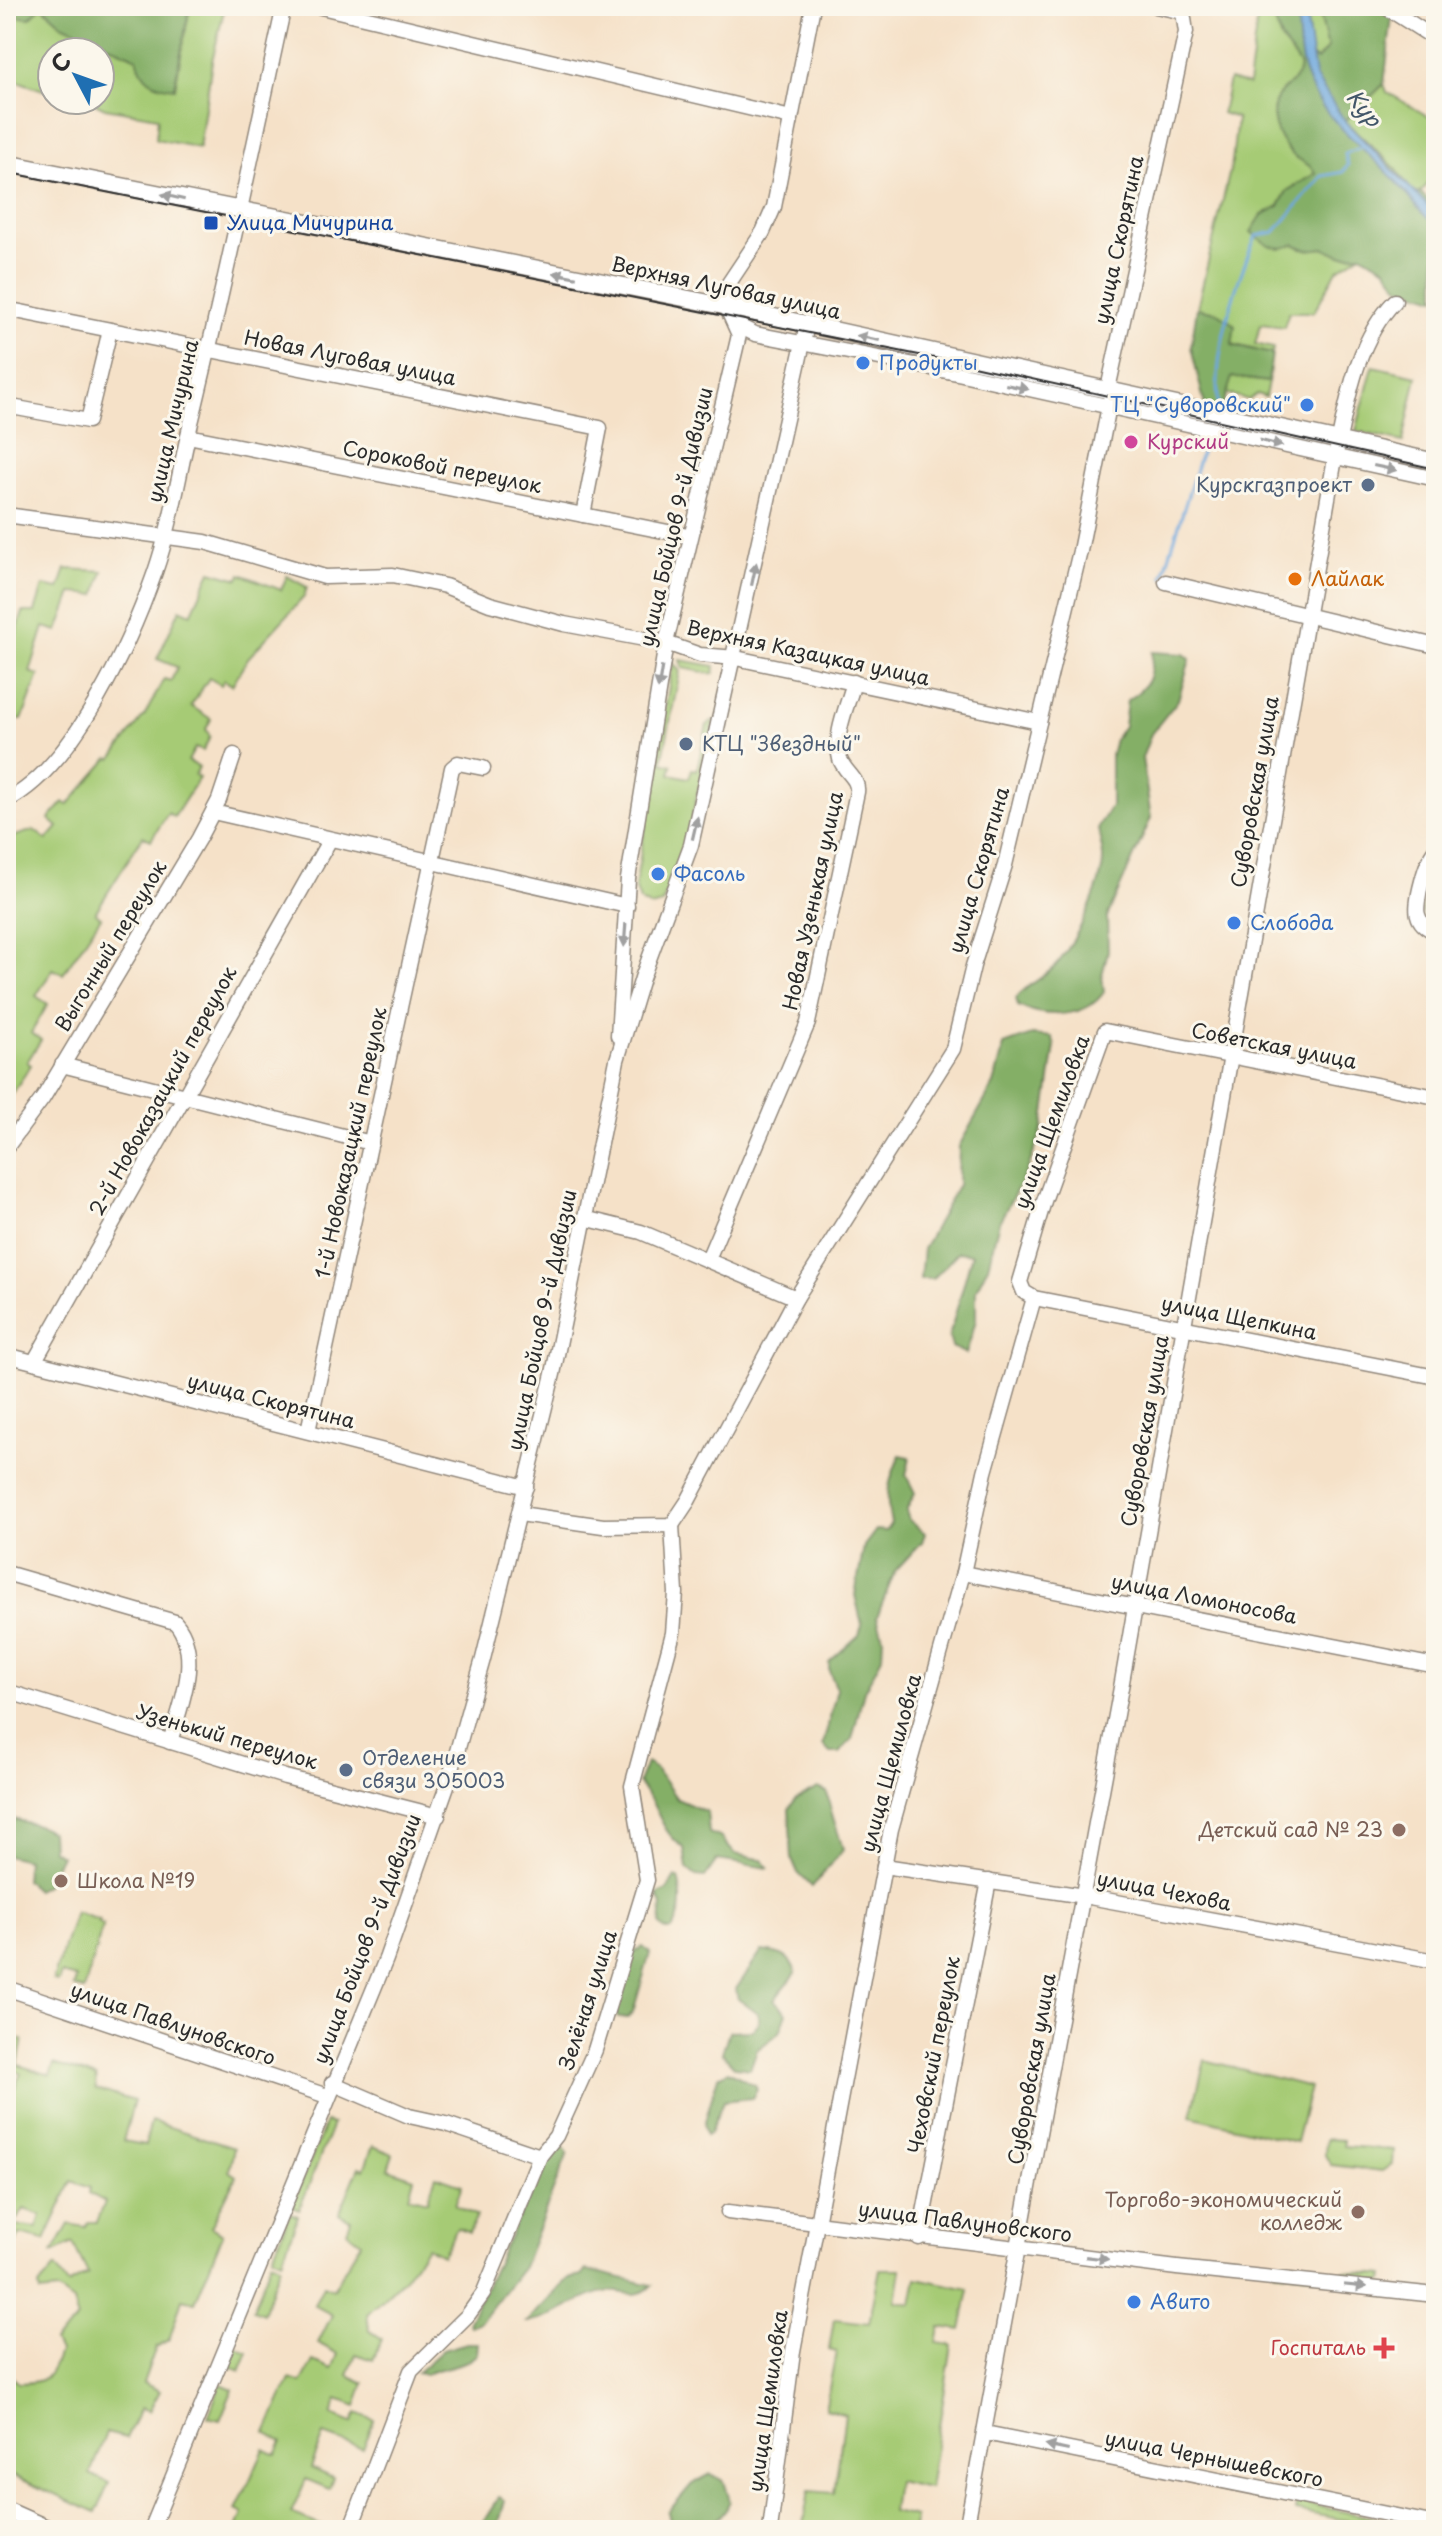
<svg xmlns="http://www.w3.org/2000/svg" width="1442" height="2536" font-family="'Playpen Sans',sans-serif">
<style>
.green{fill:#a6cb75;stroke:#687b50;stroke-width:2}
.forest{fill:#84af66;stroke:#586d48;stroke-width:2}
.water{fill:#6da7dd;stroke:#4c6984;stroke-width:2}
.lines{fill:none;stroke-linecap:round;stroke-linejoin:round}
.stream{stroke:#6da7dd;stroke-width:3}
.minor-casing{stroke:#90867a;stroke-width:17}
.major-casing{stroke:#90867a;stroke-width:19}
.minor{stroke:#fff;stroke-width:14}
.major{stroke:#fff;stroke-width:16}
.tram{stroke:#2b2b2b;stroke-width:2}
.oneway{fill:#a0a0a0}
.transit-dot{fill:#1a4fb4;stroke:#fbf7ec;stroke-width:3}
.shop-dot{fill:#3f7fe0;stroke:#fbf7ec;stroke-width:3}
.hotel-dot{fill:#d1479c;stroke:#fbf7ec;stroke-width:3}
.service-dot{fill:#5c6f8a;stroke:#fbf7ec;stroke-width:3}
.food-dot{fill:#e8710a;stroke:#fbf7ec;stroke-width:3}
.education-dot{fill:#8d6e63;stroke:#fbf7ec;stroke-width:3}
.health-dot{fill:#e0444e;stroke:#fbf7ec;stroke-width:3}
.labels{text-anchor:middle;stroke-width:6;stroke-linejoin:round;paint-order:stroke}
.transit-label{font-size:20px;fill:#164399;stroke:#fbf7ec;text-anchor:start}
.street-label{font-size:20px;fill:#2b2b2b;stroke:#fbf7ec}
.shop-label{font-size:20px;fill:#366cbe;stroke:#fbf7ec;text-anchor:start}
.hotel-label{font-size:20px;fill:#b23c85;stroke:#fbf7ec;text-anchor:start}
.service-label{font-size:20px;fill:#4e5e75;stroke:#fbf7ec;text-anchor:start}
.food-label{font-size:20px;fill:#c56008;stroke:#fbf7ec;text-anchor:start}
.education-label{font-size:20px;fill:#785e54;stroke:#fbf7ec;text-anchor:end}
.health-label{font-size:20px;fill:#be3a42;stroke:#fbf7ec;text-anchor:end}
.water-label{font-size:22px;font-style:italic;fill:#425669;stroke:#fbf7ec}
</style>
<rect width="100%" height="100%" fill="#fbf7ec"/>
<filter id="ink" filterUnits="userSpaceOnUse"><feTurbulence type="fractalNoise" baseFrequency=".0125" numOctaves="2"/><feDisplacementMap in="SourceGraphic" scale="16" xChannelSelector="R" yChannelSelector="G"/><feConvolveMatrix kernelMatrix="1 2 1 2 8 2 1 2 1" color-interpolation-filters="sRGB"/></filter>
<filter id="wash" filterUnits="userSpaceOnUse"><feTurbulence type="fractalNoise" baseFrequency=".006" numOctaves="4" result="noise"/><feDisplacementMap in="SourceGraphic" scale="32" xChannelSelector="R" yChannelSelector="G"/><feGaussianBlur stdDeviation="1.8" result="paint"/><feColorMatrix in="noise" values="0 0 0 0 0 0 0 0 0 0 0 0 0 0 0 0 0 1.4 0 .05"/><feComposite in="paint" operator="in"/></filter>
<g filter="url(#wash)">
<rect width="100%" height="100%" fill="#f5e1c8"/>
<g class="green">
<polygon points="42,6 62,24 137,58 175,88 190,6 225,6 212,61 199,148 156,139 158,117 105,108 89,100 100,100 100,52 52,52 52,93 6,77 6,15 30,18"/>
<path d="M1259 6H1270L1281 39 1300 66C1298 82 1287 84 1279 95 1267 113 1276 138 1291 153 1300 162 1310 162 1316 173L1287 191 1279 206 1262 215 1301 249 1324 248 1341 255 1361 254 1337 270 1314 312H1289L1284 327 1261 324 1255 344 1273 348 1272 354 1232 344 1197 308 1232 162 1237 118 1222 113 1229 80 1248 85Z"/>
<polygon points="1305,6 1318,6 1328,48 1317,60 1310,55"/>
<path d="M1384 84 1387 92 1436 121C1436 145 1441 184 1414 195L1396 169 1345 121Z"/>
<polygon points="1373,366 1417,376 1403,442 1356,431"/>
<polygon points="1232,377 1268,382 1265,397 1257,394 1249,400 1225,393"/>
<polygon points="66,569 103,571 96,595 72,593 58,631 44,627 30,672 39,675 22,720 13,720 10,731 6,729 6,666 23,612 35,612 43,586 59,589"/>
<polygon points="211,571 239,579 241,574 281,590 287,576 307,587 304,597 248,658 232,685 224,680 221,685 209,678 191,706 211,719 206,729 210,737 203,751 195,748 188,761 199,767 195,775 199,778 174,817 168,813 151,840 143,836 95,913 101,917 63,974 53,969 36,996 48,1004 31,1033 41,1040 27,1062 31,1065 6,1103 6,839 34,830 47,840 58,827 49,819 64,802 68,805 109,758 112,759 146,713 164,679 171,681 177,667 157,659 180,609 191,614"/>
<polygon points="680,660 715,666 714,674 683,668"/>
<polygon points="673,663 680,671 662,762 672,765 670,774 689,778 692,769 697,770 707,725 714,720 686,843 662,904 651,907 640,901 635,887"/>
<polygon points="1435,857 1436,857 1436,926 1430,924 1422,912"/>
<polygon points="75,1912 99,1920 98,1923 103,1925 84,1990 74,1987 76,1978 61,1974 58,1982 53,1980"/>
<path d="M6 2034 23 2040 18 2065 50 2075 54 2064 96 2077 95 2089 134 2101 123 2141 145 2145 151 2121 234 2148 229 2171 236 2176 211 2227 223 2234 195 2302 182 2299 169 2340 156 2347 143 2383 160 2391 149 2411 141 2408 126 2438 106 2433 90 2474 109 2483 96 2513 6 2473V2317L10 2318 6 2372 19 2383C46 2383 51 2377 59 2352L54 2342 78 2319 73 2302 58 2291 40 2293 39 2286 55 2267 68 2285 88 2274 73 2243 53 2253 69 2224 85 2227 89 2222H97L105 2202 89 2193 90 2188 72 2181 45 2240 19 2234 11 2255 6 2253 15 2225 37 2228 41 2215 24 2209 18 2219 6 2214V2108L21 2073 6 2068Z"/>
<polygon points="1205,2060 1310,2087 1296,2142 1191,2116"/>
<polygon points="326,2122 333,2124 299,2210 292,2207"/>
<polygon points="1326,2139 1343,2140 1343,2146 1393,2150 1392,2164 1382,2171 1331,2165 1325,2155"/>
<polygon points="373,2146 393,2154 388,2169 414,2178 409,2196 427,2201 436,2176 462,2185 455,2205 477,2216 469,2233 457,2228 442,2255 427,2247 404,2278 367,2314 369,2329 382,2339 373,2360 356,2354 348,2375 364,2383 356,2406 338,2399 332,2415 352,2423 357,2413 374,2420 363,2449 324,2435 311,2468 333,2478 329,2489 306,2479 291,2514 332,2530 236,2530 243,2514 236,2510 264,2449 276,2455 282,2442 266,2433 290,2379 301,2383 313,2361 332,2369 338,2354 318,2343 332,2315 314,2305 323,2285 333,2289 361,2242 347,2231 351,2220 339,2214 359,2167 364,2169"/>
<polygon points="290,2213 298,2216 282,2260 273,2256"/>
<polygon points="271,2261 280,2265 263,2314 253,2310"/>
<polygon points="1274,2264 1324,2269 1323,2277 1274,2271"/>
<polygon points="880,2269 901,2269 896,2301 912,2304 917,2278 969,2289 961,2330 940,2327 937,2343 952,2345 929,2488 896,2481 892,2512 915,2517 914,2530 802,2530 809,2491 834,2493 845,2415 825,2409 836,2352 829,2350 834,2319 869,2323"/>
<polygon points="1343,2271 1384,2275 1383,2282 1343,2278"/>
<polygon points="236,2347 248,2352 240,2371 229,2366"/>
<polygon points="221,2384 233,2389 220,2420 208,2417"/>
<polygon points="1297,2502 1434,2530 1399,2530 1295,2511"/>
</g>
<g class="forest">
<path d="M6 6H190L174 88C154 86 142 80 137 58L62 24 42 6 30 18 6 15Z"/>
<path d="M1270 6H1305L1310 55 1317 60 1328 48 1318 6H1376L1392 17 1384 84 1345 121 1396 169 1414 194 1420 192 1436 207V298L1400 287 1385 267 1361 254 1341 255 1324 248 1308 250 1294 244C1276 254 1264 243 1251 232L1262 215 1279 206 1287 191 1316 173C1309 162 1299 162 1291 153 1276 137 1267 113 1279 95 1287 84 1298 82 1300 66L1281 39Z"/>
<polygon points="1197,308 1217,312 1235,325 1232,345 1272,354 1268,382 1232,377 1222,409 1205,406 1191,347"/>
<path d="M1152 652 1184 654 1190 659 1178 700 1151 734 1142 758 1151 818 1107 917 1108 951 1102 975 1104 992C1086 1019 1045 1018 1018 1006L1016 998C1028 983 1046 978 1059 962 1075 941 1103 886 1103 859 1103 849 1099 838 1098 828L1111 806V755L1115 739 1124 726 1127 700C1149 687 1152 677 1152 652Z"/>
<polygon points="1032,1035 1052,1037 1055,1046 1043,1127 1027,1171 999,1222 988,1266 976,1290 976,1320 966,1354 952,1347 949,1337 972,1254 958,1252 933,1279 920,1279 923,1249 958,1185 959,1146 994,1084 1004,1045"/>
<path d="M900 1455 910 1457 906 1475 915 1493 906 1511 909 1520 925 1533 922 1542 895 1571 877 1617 883 1637 882 1657 864 1691 852 1739 839 1753H830L823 1745 837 1689 829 1671V1662L859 1635 862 1625 855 1595 864 1546 876 1530 886 1531 891 1523C884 1496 889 1480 900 1455Z"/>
<path d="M646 1763 656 1769 677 1799 707 1812 709 1833 720 1837 735 1854 763 1860 768 1868 717 1860 705 1877 696 1876 687 1869 684 1848C657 1829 660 1805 638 1783Z"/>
<path d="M818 1788 827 1792C830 1814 838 1829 843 1850L812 1887 798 1873 792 1859 789 1809 796 1799Z"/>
<path d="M6 1816C22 1824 36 1821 51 1832L52 1850 61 1855 45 1885 36 1890 25 1880 27 1860 6 1855Z"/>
<path d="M675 1877 678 1878C683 1896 683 1914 672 1930H665L660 1925 662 1905 657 1895 667 1890Z"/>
<polygon points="643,1947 650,1953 633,2012 628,2018 618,2018 614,2005 628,1956"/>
<path d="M762 1951C779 1953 791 1955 796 1973L774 2000 787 2013 780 2032 757 2050 750 2069 735 2067 722 2053 729 2031 753 2030 759 2022 757 2013 738 1999 736 1989Z"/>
<polygon points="728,2071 755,2085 757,2090 752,2098 723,2101 710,2133 706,2135 704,2125 718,2076"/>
<polygon points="560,2143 568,2153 523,2267 480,2322 470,2326 468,2323 547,2158"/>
<path d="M587 2270 652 2285C636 2302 624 2289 604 2292 581 2296 547 2323 527 2322L568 2279 582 2276Z"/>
<path d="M467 2343H478L477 2354C463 2368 442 2365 425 2375L417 2373 443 2350Z"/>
<path d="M711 2474 724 2481 730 2501C720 2526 697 2530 672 2530L668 2512 692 2484Z"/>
<polygon points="499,2497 505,2500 497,2530 478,2530"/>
</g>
<path class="water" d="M1297 6H1305L1315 76 1345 121 1436 214V225C1416 211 1408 192 1391 176 1361 145 1319 116 1305 73 1298 53 1299 27 1297 6Z"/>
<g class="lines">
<g class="stream">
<path d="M1218 403C1214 348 1235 285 1256 236L1275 232 1322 176 1343 172 1348 165 1345 154 1361 147"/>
<polyline points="1163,577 1207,433"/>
</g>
</g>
</g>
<g filter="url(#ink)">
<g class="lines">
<g class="minor-casing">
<g id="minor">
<polyline points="317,6 791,118"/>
<polyline points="1384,6 1436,39"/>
<polyline points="6,309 600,428 583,515"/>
<polyline points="737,325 755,334 962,374 1436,479"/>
<polyline points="6,406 88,421 110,330"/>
<polyline points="188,436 688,536"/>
<polyline points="6,515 205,542 325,577 393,575 445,586 490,604 564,624 666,643 700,655 736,658 1039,722"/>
<polyline points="1166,582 1436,646"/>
<path d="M6 801C74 767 130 643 155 572 171 526 178 479 189 431 224 290 253 148 284 6"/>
<polyline points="213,812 627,906"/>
<path d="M1436 849C1427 856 1414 904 1418 915 1420 924 1428 929 1436 932"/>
<polyline points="618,1036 628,879 666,643 739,335 721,295 763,232 774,207 813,6"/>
<polyline points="62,1065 371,1143"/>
<polyline points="1436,1097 1105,1031 1044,1201 1020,1282 1024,1292 1034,1298 1436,1377"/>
<polyline points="6,1148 43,1098 199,838 219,800 234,755"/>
<polyline points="584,1218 641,1232 796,1298"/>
<path d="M708 1259 808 1023 857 792C859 778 844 772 840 759 833 735 848 705 854 682"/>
<polyline points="6,1355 526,1487"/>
<polyline points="34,1362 329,841"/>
<polyline points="308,1431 452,768 458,763 483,768"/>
<polyline points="520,1514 603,1526 672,1525 688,1501 796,1298 953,1049 973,966 1005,865 1080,551 1111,396 1108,389 1186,32 1183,12 1156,6"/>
<path d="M6 1573 175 1622C203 1654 180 1707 170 1742"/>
<polyline points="963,1573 1436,1666"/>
<polyline points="6,1691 285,1777 438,1816"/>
<polyline points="884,1866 1084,1896 1436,1961"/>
<polyline points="6,1988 327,2096"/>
<polyline points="332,2083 409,2116 446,2124 540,2156"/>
<polyline points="728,2212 1177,2268 1436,2295"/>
<polyline points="919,2238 989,1881"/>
<polyline points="985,2433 1436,2524"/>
<polyline points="151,2530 386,1959 449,1780 483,1659 553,1374 617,1060 642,978 691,845 807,325"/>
<polyline points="350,2530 411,2371 468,2315 483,2294 540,2156 556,2136 595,2050 647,1880 632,1786 673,1633 676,1593 672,1525"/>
<polyline points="770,2530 793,2351 891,1829 963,1573 985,1472 1034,1298"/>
<path d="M966 2530 1122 1682 1335 458C1347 404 1355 342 1395 301"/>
</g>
</g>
<g class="major-casing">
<g id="major">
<polyline points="6,163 724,306 1436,462"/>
<polyline points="6,2510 51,2530"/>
</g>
</g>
<use href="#minor" class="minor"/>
<use href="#major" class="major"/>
<polyline class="tram" points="6,172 964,364 1436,469"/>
</g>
<defs><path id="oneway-solid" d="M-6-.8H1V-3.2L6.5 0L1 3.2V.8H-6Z" transform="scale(2)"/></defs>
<g class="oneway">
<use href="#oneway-solid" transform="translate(173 197) rotate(-167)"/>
<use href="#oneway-solid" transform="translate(565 275) rotate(-169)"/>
<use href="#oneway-solid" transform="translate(868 338) rotate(-168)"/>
<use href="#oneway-solid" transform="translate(1017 387) rotate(12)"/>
<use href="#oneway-solid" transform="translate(1271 443) rotate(14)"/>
<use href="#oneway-solid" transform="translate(1385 468) rotate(12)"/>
<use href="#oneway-solid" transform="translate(754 574) rotate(-78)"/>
<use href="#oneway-solid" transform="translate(660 678) rotate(99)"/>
<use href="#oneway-solid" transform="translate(695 828) rotate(-77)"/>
<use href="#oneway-solid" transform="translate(625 935) rotate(94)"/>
<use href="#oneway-solid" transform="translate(1097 2258) rotate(7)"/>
<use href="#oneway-solid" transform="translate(1355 2286) rotate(6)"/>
<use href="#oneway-solid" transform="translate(1057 2448) rotate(-168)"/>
</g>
</g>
<rect class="transit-dot" x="203" y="215" width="16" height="16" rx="4"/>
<g class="shop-dot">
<circle cx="863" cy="363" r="8"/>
<circle cx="1307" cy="405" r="8"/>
<circle cx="658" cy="874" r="8"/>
<circle cx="1234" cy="923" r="8"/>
<circle cx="1134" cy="2302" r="8"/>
</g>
<circle class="hotel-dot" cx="1131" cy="442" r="8"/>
<g class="service-dot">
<circle cx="1368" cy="485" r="8"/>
<circle cx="686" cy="744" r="8"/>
<circle cx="346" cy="1770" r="8"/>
</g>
<circle class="food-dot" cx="1295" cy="579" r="8"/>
<g class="education-dot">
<circle cx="1399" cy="1830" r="8"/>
<circle cx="61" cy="1881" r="8"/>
<circle cx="1358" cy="2212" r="8"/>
</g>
<path class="health-dot" d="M1380 2336h8v8h8v8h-8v8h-8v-8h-8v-8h8z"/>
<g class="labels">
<g class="transit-label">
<text x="227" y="230">Улица Мичурина</text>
</g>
<g class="street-label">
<text transform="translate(1119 240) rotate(-78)" y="7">улица Скорятина</text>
<text transform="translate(726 288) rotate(12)" y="7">Верхняя Луговая улица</text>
<text transform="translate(350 358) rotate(11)" y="7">Новая Луговая улица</text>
<text transform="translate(173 421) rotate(-77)" y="7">улица Мичурина</text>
<text transform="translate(442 467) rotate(11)" y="7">Сороковой переулок</text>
<text transform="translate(676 517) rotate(-77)" y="7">улица Бойцов 9-й Дивизии</text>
<text transform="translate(808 653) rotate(12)" y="7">Верхняя Казацкая улица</text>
<text transform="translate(1255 792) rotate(-80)" y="7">Суворовская улица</text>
<text transform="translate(979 870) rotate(-74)" y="7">улица Скорятина</text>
<text transform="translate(813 901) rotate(-78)" y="7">Новая Узенькая улица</text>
<text transform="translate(111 946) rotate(-59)" y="7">Выгонный переулок</text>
<text transform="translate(1274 1046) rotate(11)" y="7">Советская улица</text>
<text transform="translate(163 1091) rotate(-61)" y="7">2-й Новоказацкий переулок</text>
<text transform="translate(1052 1122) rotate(-70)" y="7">улица Щемиловка</text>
<text transform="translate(351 1143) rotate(-78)" y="7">1-й Новоказацкий переулок</text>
<text transform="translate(1239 1318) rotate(11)" y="7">улица Щепкина</text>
<text transform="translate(542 1320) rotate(-78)" y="7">улица Бойцов 9-й Дивизии</text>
<text transform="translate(271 1401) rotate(14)" y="7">улица Скорятина</text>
<text transform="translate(1145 1431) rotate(-80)" y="7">Суворовская улица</text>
<text transform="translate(1204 1599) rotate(11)" y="7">улица Ломоносова</text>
<text transform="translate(227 1737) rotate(16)" y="7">Узенький переулок</text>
<text transform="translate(891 1763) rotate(-75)" y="7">улица Щемиловка</text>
<text transform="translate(1164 1891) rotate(11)" y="7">улица Чехова</text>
<text transform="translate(367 1939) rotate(-69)" y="7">улица Бойцов 9-й Дивизии</text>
<text transform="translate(588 2000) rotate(-72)" y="7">Зелёная улица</text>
<text transform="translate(173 2024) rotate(19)" y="7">улица Павлуновского</text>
<text transform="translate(934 2055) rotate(-79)" y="7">Чеховский переулок</text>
<text transform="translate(1032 2069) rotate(-80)" y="7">Суворовская улица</text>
<text transform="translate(965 2222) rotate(7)" y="7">улица Павлуновского</text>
<text transform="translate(768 2401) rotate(-82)" y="7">улица Щемиловка</text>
<text transform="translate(1214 2459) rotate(11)" y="7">улица Чернышевского</text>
</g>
<g class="shop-label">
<text x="879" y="370">Продукты</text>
<text x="1291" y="412" text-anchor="end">ТЦ "Суворовский"</text>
<text x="674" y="881">Фасоль</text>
<text x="1250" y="930">Слобода</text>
<text x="1150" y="2309">Авито</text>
</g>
<g class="hotel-label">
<text x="1147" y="449">Курский</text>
</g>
<g class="service-label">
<text x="1352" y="492" text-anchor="end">Курскгазпроект</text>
<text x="702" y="751">КТЦ "Звездный"</text>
<text x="362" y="1765">Отделение<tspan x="362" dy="23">связи 305003</tspan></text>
</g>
<g class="food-label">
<text x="1311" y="586">Лайлак</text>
</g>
<g class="education-label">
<text x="1383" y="1837">Детский сад № 23</text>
<text x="77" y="1888" text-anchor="start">Школа №19</text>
<text x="1342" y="2207">Торгово-экономический<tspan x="1342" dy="23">колледж</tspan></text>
</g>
<g class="health-label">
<text x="1366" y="2355">Госпиталь</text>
</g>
<g class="water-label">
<text transform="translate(1364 108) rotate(51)" y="8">Кур</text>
</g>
</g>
<rect width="1442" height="2536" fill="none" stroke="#fbf7ec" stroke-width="32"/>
<g transform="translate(76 76) rotate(311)"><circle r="38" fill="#fbf7ec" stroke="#a8a59f" stroke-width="2"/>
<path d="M0-6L14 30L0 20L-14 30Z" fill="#1f6fb2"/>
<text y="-12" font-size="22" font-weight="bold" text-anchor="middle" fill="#2b2b2b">С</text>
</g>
</svg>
